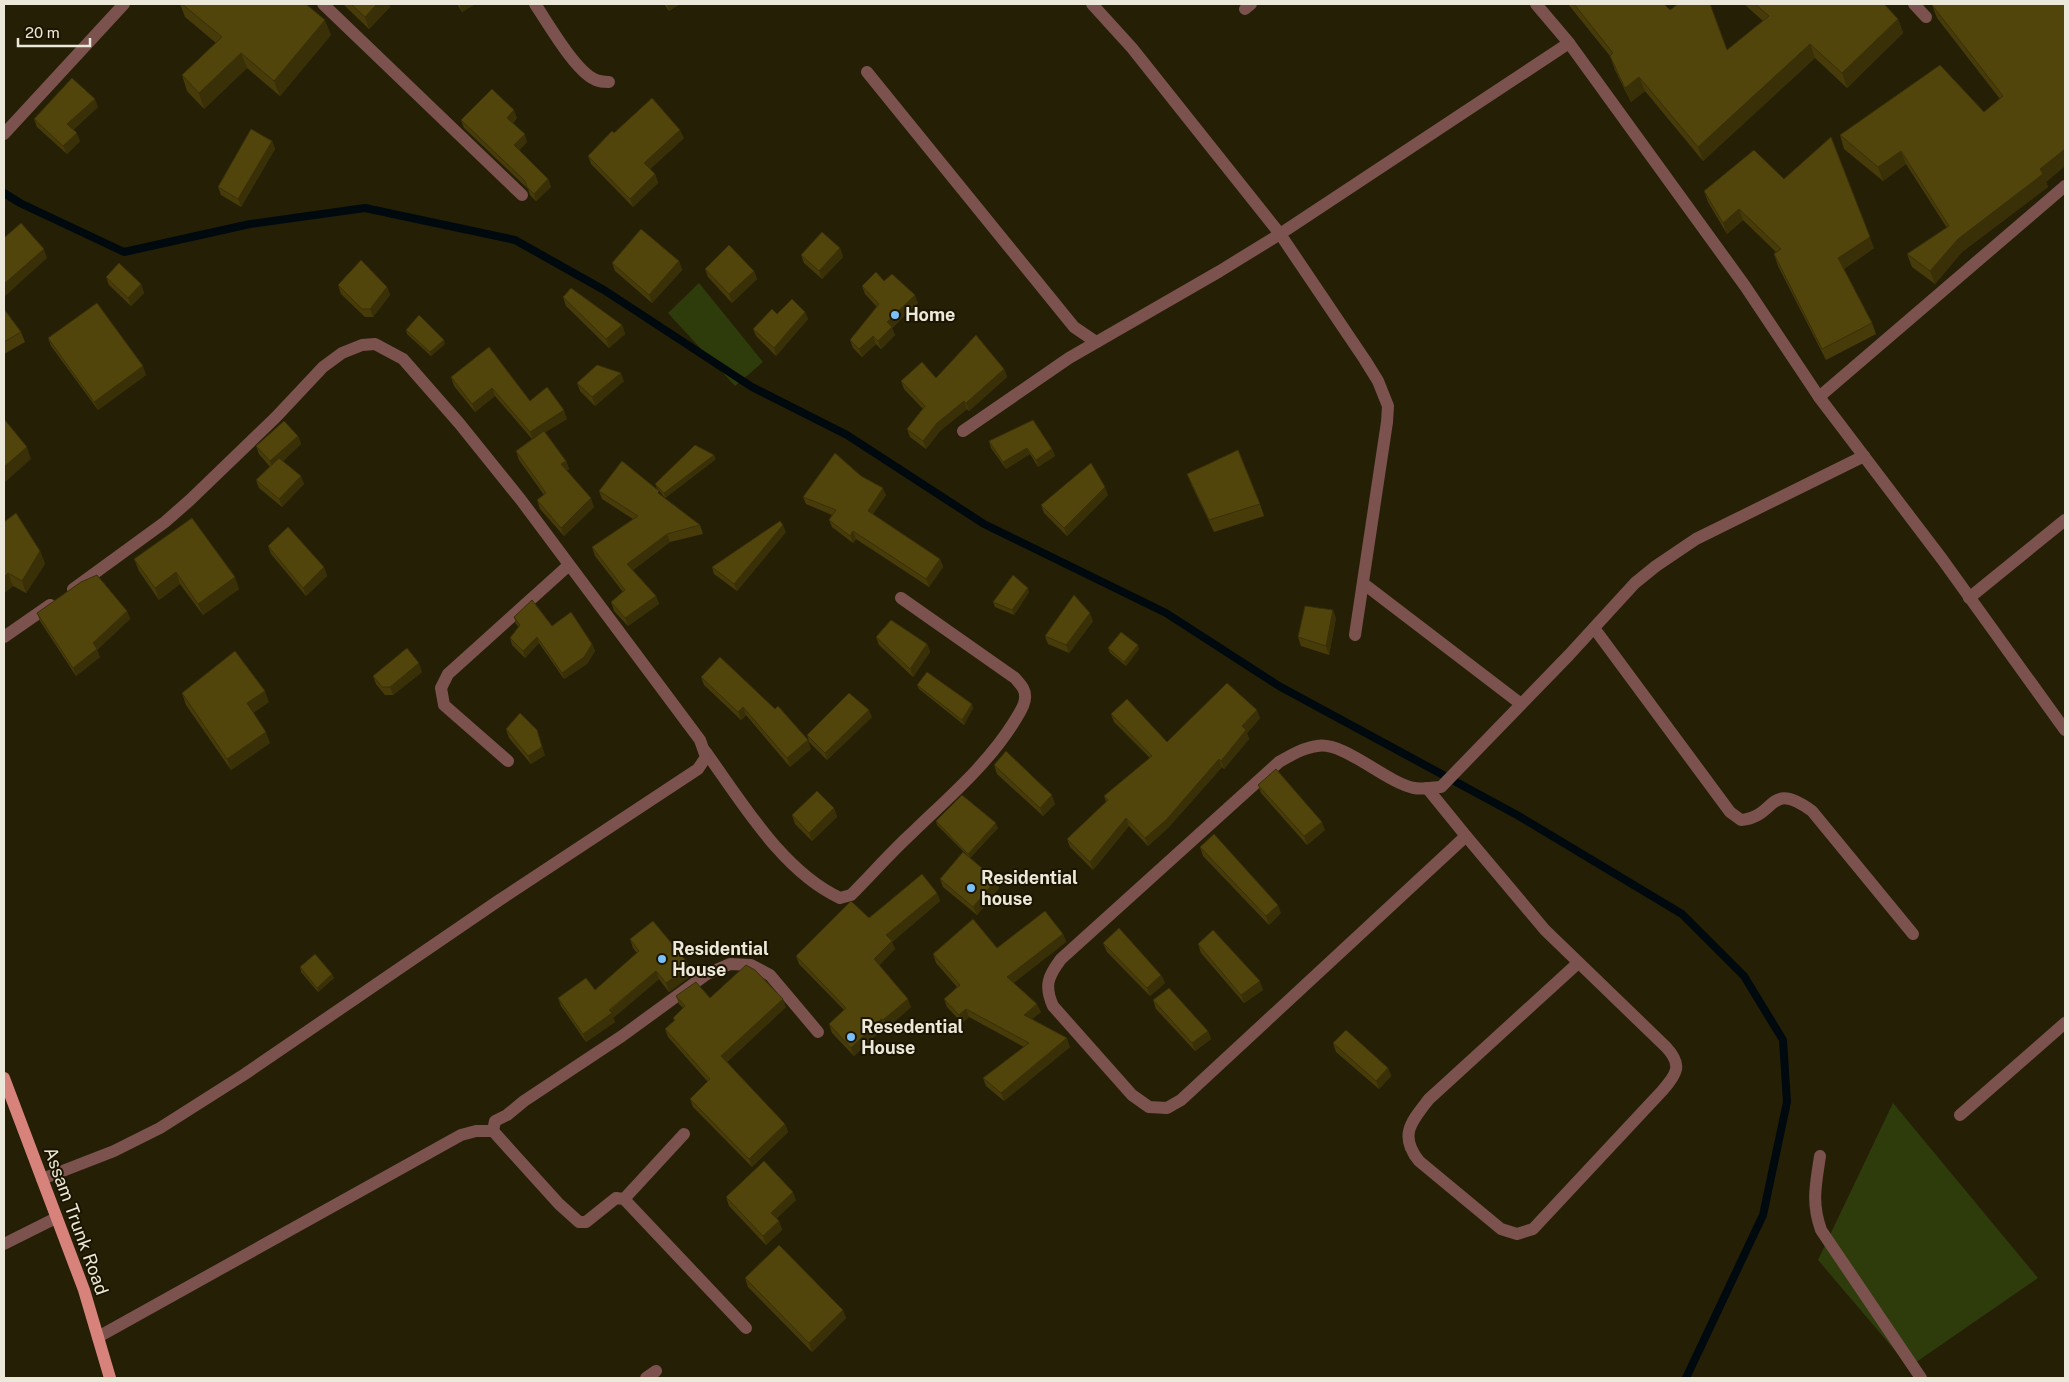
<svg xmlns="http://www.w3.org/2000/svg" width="2069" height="1382" font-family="'Public Sans',sans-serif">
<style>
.green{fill:#2e3c0b}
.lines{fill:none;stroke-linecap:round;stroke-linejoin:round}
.stream{stroke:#000a0e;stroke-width:8}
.minor{stroke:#7b524e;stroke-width:12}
.major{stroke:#d7837b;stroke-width:12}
.wall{fill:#473b0a}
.shaded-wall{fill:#393008}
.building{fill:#52450c;stroke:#393008}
.poi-dot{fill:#79bff8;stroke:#1b1500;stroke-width:2}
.labels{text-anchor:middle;stroke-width:4;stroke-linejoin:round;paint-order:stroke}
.poi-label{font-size:18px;font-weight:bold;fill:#ece8d9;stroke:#1b1500;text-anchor:start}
.street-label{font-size:18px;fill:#ece8d9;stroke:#1b1500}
</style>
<rect width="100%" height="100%" fill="#251f06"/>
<g class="green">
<polygon points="699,283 763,362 735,386 668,313"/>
<polygon points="1893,1103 2038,1278 1909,1367 1818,1260"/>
</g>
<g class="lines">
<polyline class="stream" points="4,193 20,203 124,252 250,224 365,208 515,240 604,290 752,387 847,435 984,524 1166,613 1279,686 1517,815 1682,914 1744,976 1783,1040 1787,1102 1763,1215 1686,1378"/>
<g class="minor">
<polyline points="323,4 522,195"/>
<path d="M535 4C548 23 574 69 594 79 599 82 603 82 609 82"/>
<polyline points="1092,4 1132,48 1280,234 1365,360 1378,381 1388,406 1387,422 1355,635"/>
<polyline points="1536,4 1569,43 1745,286 1819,397 1942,559 2065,730"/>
<polyline points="1914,4 1926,17"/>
<polyline points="1245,9 1251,4"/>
<polyline points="867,72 1074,327 1096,342"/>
<polyline points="4,134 124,4"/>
<polyline points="1819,397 2065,186"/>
<polyline points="963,431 1069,358 1220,271 1280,234 1569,43"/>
<polyline points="1364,584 1521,704"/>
<polyline points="1969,598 2065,520"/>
<path d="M1594 628 1730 812 1741 820C1777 817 1768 779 1812 811L1913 934"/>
<polyline points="4,637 50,605"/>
<path d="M705 751C742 802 782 871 840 898L851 895C872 874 891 852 913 832 949 797 987 765 1014 722 1018 715 1025 706 1025 698 1026 689 1020 684 1015 678L901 598"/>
<polyline points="508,761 444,705 441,688 448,674 569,565"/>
<path d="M1427 788 1466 836 1545 930 1666 1047C1683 1065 1677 1074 1662 1091L1533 1229 1517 1234 1501 1229 1419 1161C1398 1135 1412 1121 1429 1099L1578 963"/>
<path d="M1466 836 1181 1100 1167 1108 1149 1107 1132 1095 1053 1006C1044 986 1048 976 1061 959L1279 762C1291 755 1303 748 1317 746 1344 741 1385 782 1414 788 1423 790 1433 787 1441 787L1569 655 1635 583 1656 566 1696 539 1864 456"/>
<polyline points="1960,1115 2065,1023"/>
<polyline points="493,1131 495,1121 507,1115 524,1101 622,1036 707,974 730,964 751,965 770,975 818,1032"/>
<path d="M1820 1156C1816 1184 1811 1202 1821 1230L1921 1378"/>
<polyline points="42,1179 114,1151 160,1128 245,1074 498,901 698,769 706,757 700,740 521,500 459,423 403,359 375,344 362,345 342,353 323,367 276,417 190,500 165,522 73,589"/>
<polyline points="624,1199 684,1134"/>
<polyline points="4,1244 56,1218"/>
<polyline points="98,1337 461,1135 476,1131 493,1131 559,1204 579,1222 586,1222 616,1198 624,1199 746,1328"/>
<polyline points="646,1378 656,1371"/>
</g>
<polyline class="major" points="4,1078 84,1290 110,1378"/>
</g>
<g class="wall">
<polygon points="180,4 306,4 331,35 280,96 247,68 204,109 187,91 182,75 216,43 185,17"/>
<polygon points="344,4 389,4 390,7 369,29 344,5"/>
<polygon points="457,4 475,4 462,12"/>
<polygon points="664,4 680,4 669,11"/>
<polygon points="1568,4 1664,4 1670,10 1727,50 1763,21 1744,4 1884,4 1898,19 1903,33 1847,88 1815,58 1703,161 1645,91 1631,102 1615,70 1610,56"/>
<polygon points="2065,4 2065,166 2046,182 2048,187 1962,252 1935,284 1912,267 1907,254 1947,228 1906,164 1883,181 1844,149 1840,135 1984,112 2000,99 1937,18 1932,5"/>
<polygon points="98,107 73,130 80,141 67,154 37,127 34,119"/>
<polygon points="517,118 513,123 527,142 519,150 548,179 551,187 536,201 530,195 528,189 464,128 461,120"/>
<polygon points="614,133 684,138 650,169 655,174 658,183 633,207 591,164 588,156"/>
<polygon points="272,141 275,149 241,207 221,195 218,187"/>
<polygon points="1784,179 1874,248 1844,269 1872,323 1876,334 1826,360 1778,266 1774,254 1776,252 1743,220 1727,234 1708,202 1704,191"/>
<polygon points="840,248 843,257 822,279 804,263 801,255"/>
<polygon points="679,261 682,270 652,303 615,271 612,263"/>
<polygon points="705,269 754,271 757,279 732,303 708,277"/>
<polygon points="106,277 141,284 144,293 131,306 109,285"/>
<polygon points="884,281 918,303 892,328 895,335 881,349 876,344 862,357 853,348 850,340 877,307 865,294 862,286"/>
<polygon points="338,285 387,287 390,295 373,317 365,317 341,294"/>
<polygon points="563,297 622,325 625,334 609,348 566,306"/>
<polygon points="4,309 21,332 25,342 4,354"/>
<polygon points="805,312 808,319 776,356 756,336 753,329 777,314"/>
<polygon points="406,330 445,344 431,356 407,334"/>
<polygon points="48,338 146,375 98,410 51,346"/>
<polygon points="489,347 530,401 567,419 545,432 566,461 569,469 566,471 594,507 564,536 540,509 537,500 544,495 519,460 516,451 532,439 495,396 475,412 454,386 451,377"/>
<polygon points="1004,369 1007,377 969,411 967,409 940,431 926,449 910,437 907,429 923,409 904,389 901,381 936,378"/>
<polygon points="624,381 595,406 580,391 577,383"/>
<polygon points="298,436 301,444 283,461 304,484 282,507 259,488 256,480 270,467 259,454 256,446"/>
<polygon points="989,441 1052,449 1055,456 1038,467 1030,454 1006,469 991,448"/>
<polygon points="716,459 665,498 657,488 655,484"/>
<polygon points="1187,474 1260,504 1264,516 1214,532 1192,486"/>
<polygon points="861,476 886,495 873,514 940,559 943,567 929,587 856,539 853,543 832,527 829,520 832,515 806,504 803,497"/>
<polygon points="599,491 660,495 700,525 703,534 670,542 633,570 656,596 659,604 628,626 614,611 611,602 623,592 595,556 592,547 633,519 602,499"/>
<polygon points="1108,495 1067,536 1044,513 1041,505"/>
<polygon points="4,522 40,551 45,564 26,593 13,586 4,593"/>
<polygon points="786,532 737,591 714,574 712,567"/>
<polygon points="268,546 324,567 327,576 306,596 271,554"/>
<polygon points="134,559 239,589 203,615 180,584 159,600 139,571"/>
<polygon points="1029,592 1014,615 995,607 993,602"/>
<polygon points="127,611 130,619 97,650 100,657 76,676 40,621 37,613"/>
<polygon points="514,617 552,626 592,644 595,651 587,664 564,679 539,643 525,658 512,645 510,638 519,627 516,624"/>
<polygon points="1336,618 1329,655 1301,646 1298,637"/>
<polygon points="1093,621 1069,653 1048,644 1045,636"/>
<polygon points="876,637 927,644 930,652 913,677 879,645"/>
<polygon points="1108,648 1139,649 1126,666 1110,653"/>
<polygon points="422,672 393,695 385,695 376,684 373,676"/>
<polygon points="701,677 811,749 790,767 746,715 741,720 704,685"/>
<polygon points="917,685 973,708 964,725 919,689"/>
<polygon points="182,693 269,702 253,713 270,743 231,770 186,705"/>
<polygon points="1111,714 1167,742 1260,718 1247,733 1249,739 1224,769 1222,767 1168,828 1148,846 1129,826 1093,870 1070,847 1067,839 1106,802 1104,796 1150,758 1114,722"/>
<polygon points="872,717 827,760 809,742 807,735"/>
<polygon points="506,729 545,755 531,764 509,738"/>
<polygon points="994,765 1055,804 1043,816 997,774"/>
<polygon points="1258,785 1325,830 1307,845 1261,793"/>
<polygon points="834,808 837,817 812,841 795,824 792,815"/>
<polygon points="936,821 998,828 970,858 999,888 977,915 943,887 940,879 967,855 937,825"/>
<polygon points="1200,847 1281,913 1269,925 1203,856"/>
<polygon points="937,893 940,901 892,942 895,949 879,965 911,1007 886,1029 885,1027 854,1056 832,1033 829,1024 844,1010 799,964 796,956 869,918"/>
<polygon points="1063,934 1066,942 1013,983 1041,1012 1032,1019 1070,1047 1004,1101 986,1086 983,1078 1024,1047 969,1017 962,1023 947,1007 944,999 957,987 936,963 933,954 997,948"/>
<polygon points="630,939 690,970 686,974 688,978 669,992 659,979 613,1018 615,1022 586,1042 561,1006 558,998 595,990 637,953 633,948"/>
<polygon points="1103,943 1161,975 1165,983 1150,996 1107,952"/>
<polygon points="1198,944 1263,990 1244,1003 1201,953"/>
<polygon points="300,967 332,974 334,978 318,992 301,972"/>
<polygon points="676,996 710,998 786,1007 727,1062 785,1124 788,1132 752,1167 693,1107 690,1099 708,1082 668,1037 665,1029 674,1021 673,1018 683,1008 679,1004"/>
<polygon points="1153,1000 1208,1031 1211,1039 1195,1051 1156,1009"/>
<polygon points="1333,1043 1388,1068 1391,1076 1379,1089 1336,1052"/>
<polygon points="726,1197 796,1200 776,1219 779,1221 782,1230 766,1245 729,1206"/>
<polygon points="745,1278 846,1318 812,1352 748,1287"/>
</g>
<g class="shaded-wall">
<polygon points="377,4 389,4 390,7 369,29 365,17"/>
<polygon points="459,4 475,4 462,12"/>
<polygon points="667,4 680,4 669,11"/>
<polygon points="1898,19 1903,33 1847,88 1842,73"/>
<polygon points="325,20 331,35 280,96 274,81"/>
<polygon points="1810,44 1815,58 1703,161 1698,147"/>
<polygon points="241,53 247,68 204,109 199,93"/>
<polygon points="1639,77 1645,91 1631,102 1625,88"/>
<polygon points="95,99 98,107 70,132 67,124"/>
<polygon points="514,110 517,118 510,125 507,118"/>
<polygon points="680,130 684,138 647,172 644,163"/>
<polygon points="77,133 80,141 67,154 63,146"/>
<polygon points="525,134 527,142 517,153 514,145"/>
<polygon points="272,141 275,149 241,207 238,199"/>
<polygon points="2065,149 2065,166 2046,182 2048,187 1962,252 1935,284 1930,271 1958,239 2040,169"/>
<polygon points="1901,151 1906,164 1883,181 1878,167"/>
<polygon points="655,174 658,183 633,207 630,199"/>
<polygon points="548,179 551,187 536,201 534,194"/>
<polygon points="1739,209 1743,220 1727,234 1723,223"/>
<polygon points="1870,237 1874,248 1843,270 1838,258"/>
<polygon points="840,248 843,257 822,279 819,271"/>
<polygon points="44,249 47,258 4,297 4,284"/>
<polygon points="679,261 682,270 652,303 649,295"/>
<polygon points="754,271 757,279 732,303 729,294"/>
<polygon points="141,284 144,293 131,306 128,298"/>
<polygon points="387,287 390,295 373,317 370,309"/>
<polygon points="915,295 918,303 892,328 895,335 881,349 878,341 887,322"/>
<polygon points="805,312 808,319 776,356 774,348"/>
<polygon points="622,325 625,334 609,348 606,339"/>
<polygon points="873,336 876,344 862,357 859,349"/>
<polygon points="444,340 445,344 431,356 430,352"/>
<polygon points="143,366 146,375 98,410 94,402"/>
<polygon points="1004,369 1007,377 969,411 966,403"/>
<polygon points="621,373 624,381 595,406 592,397"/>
<polygon points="492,388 495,396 475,412 472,404"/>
<polygon points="964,401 967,409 940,431 926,449 923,441 937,423"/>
<polygon points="564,410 567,419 533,440 530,432"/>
<polygon points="298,436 301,444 273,470 270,461"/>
<polygon points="27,447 31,459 4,483 4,467"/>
<polygon points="1027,448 1030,454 1006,469 1003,462"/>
<polygon points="1052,449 1055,456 1038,467 1036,460"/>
<polygon points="714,455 716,459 665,498 664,493"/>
<polygon points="566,461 569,469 564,473 561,464"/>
<polygon points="301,476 304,484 282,507 279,499"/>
<polygon points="1105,487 1108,495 1067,536 1064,528"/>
<polygon points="883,488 886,495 870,518 868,511"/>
<polygon points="591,498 594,507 564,536 561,528"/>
<polygon points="783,525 786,532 737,591 734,584"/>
<polygon points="853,531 856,539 853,543 850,536"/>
<polygon points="667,534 670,542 630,572 627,564"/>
<polygon points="40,551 45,564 26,593 22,581"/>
<polygon points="940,559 943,567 929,587 926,579"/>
<polygon points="324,567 327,576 306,596 303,588"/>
<polygon points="176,572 180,584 159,600 155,588"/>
<polygon points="8,573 13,586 4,593 4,577"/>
<polygon points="235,577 239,589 203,615 198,604"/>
<polygon points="1028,588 1029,592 1014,615 1012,610"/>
<polygon points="656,596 659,604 628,626 625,618"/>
<polygon points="1333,610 1336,618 1329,655 1326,646"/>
<polygon points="127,611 130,619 97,650 100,657 76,676 73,668 93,643"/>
<polygon points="1090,613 1093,621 1069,653 1066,645"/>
<polygon points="537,637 539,643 525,658 523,651"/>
<polygon points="592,644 595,651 587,664 564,679 562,673"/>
<polygon points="927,644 930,652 913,677 910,669"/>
<polygon points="1138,645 1139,649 1126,666 1124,662"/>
<polygon points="419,663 422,672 393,695 390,687"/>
<polygon points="265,691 269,702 251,714 247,703"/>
<polygon points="972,704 973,708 964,725 962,720"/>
<polygon points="743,707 746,715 741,720 738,712"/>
<polygon points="869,710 872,717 827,760 825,753"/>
<polygon points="1257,710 1260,718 1247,733 1249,739 1224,769 1221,761 1242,726"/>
<polygon points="537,730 545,755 531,764 528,756"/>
<polygon points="266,732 270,743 231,770 227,759"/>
<polygon points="808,740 811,749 790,767 787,758"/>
<polygon points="1219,759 1222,767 1168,828 1148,846 1145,838"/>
<polygon points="1052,795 1055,804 1043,816 1040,808"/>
<polygon points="834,808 837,817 812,841 809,833"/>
<polygon points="1126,818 1129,826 1093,870 1090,862"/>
<polygon points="1322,822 1325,830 1307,845 1304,836"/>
<polygon points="996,823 998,828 970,858 968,854"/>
<polygon points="996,880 999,888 977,915 973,907"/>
<polygon points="937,893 940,901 892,942 895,949 877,968 874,959 886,935"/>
<polygon points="1278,905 1281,913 1269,925 1266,916"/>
<polygon points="1063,934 1066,942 1010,986 1007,977"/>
<polygon points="687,962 690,970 686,974 688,978 669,992 666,983 682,966"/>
<polygon points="656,971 659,979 613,1018 615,1022 586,1042 583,1034"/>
<polygon points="332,974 334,978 318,992 317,988"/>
<polygon points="1161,975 1165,983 1150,996 1147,988"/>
<polygon points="1260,981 1263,990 1244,1003 1241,995"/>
<polygon points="783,999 786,1007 724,1065 721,1056"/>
<polygon points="908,999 911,1007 886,1029 883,1020"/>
<polygon points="1037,1004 1041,1012 1027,1023 1024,1015"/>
<polygon points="966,1009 969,1017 962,1023 959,1015"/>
<polygon points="881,1019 885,1027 854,1056 851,1048"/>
<polygon points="1208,1031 1211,1039 1195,1051 1192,1043"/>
<polygon points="1067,1038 1070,1047 1004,1101 1001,1093"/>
<polygon points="1388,1068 1391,1076 1379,1089 1376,1081"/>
<polygon points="785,1124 788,1132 752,1167 749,1159"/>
<polygon points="793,1192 796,1200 774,1221 771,1213"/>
<polygon points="779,1221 782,1230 766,1245 763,1236"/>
<polygon points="843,1310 846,1318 812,1352 809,1343"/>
</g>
<g class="building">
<polygon points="182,4 306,4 325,20 274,81 241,53 199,93 182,75 222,37"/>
<polygon points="351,4 377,4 365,17"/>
<polygon points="1574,4 1664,4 1670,10 1678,4 1710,4 1727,50 1769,16 1755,4 1884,4 1898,19 1842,73 1810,44 1698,147 1639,77 1625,88 1610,56 1613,53"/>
<polygon points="1934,4 2065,4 2065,149 2040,169 2043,174 1958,239 1930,271 1907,254 1949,226 1901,151 1878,167 1840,135 1940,65 1984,112 2003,96 1932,5"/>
<polygon points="72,78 95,99 67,124 77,133 63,146 34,119"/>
<polygon points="492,89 514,110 507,118 525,134 514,145 548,179 534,194 527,187 525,181 461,120"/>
<polygon points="652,98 680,130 644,163 655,174 630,199 588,156 612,131 614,133"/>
<polygon points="251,129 272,141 238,199 218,187"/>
<polygon points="1831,137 1870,237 1838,258 1872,323 1822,349 1774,254 1781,249 1739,209 1723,223 1704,191 1754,150 1784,179"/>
<polygon points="21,223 44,249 4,284 4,238"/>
<polygon points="641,229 679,261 649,295 612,263"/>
<polygon points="822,232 840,248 819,271 801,255"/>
<polygon points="729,245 754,271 729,294 705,269"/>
<polygon points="361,260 387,287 370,309 362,309 338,285"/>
<polygon points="119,263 141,284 128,298 106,277"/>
<polygon points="876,272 884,281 892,274 915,295 887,322 892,327 878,341 873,336 859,349 850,340 879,304 862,286"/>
<polygon points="571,288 622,325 606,339 563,297"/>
<polygon points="792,299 805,312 774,348 753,329 772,309 777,314"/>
<polygon points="97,303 143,366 94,402 48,338"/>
<polygon points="4,309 21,332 4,342"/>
<polygon points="419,315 444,340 430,352 406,330"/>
<polygon points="976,335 1004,369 966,403 964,401 937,423 923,441 907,429 925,406 901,381 922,362 936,378"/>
<polygon points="489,347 530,401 547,387 564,410 530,432 492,388 472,404 451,377"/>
<polygon points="597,365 621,373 592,397 577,383"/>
<polygon points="4,419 27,447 4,467"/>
<polygon points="1033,420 1052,449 1036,460 1027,448 1003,462 989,441"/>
<polygon points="284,421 298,436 270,461 256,446"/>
<polygon points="544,431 566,461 561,464 591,498 561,528 537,500 546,493 516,451"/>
<polygon points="695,445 714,455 664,493 655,484"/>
<polygon points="1238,450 1260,504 1209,520 1187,474"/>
<polygon points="835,453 861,476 883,488 868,511 940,559 926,579 853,531 850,536 829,520 836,510 803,497"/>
<polygon points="279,458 301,476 279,499 256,480"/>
<polygon points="622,461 659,491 658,493 700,525 667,534 627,564 656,596 625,618 611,602 625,590 592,547 638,516 599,491"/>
<polygon points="1091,463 1105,487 1064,528 1041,505"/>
<polygon points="16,513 40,551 22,581 8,573 4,577 4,522"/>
<polygon points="192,518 235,577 198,604 176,572 155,588 134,559"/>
<polygon points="780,521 783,525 734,584 712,567"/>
<polygon points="288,527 324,567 303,588 268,546"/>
<polygon points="97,575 127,611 93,643 97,649 73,668 37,613 81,582"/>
<polygon points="1013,575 1028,588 1012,610 993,602"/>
<polygon points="1074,595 1090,613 1066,645 1045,636"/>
<polygon points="532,600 552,626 571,612 592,644 584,657 562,673 537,637 523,651 510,638 520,625 514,617"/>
<polygon points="1305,606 1333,610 1326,646 1298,637"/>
<polygon points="891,620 927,644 910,669 876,637"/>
<polygon points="1121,632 1138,645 1124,662 1108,648"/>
<polygon points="407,648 419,663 390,687 382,687 373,676"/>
<polygon points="235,651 265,691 247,703 266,732 227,759 182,693"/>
<polygon points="720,657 775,709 778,706 808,740 787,758 743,707 738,712 701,677"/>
<polygon points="927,672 972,704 962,720 917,685"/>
<polygon points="1227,683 1257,710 1242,726 1246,730 1221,761 1219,759 1166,820 1145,838 1126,818 1090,862 1067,839 1108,800 1104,796 1152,756 1111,714 1127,699 1167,742"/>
<polygon points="849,693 869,710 825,753 807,735"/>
<polygon points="520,713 537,730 542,747 528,756 506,729"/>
<polygon points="1006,751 1052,795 1040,808 994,765"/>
<polygon points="1276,769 1322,822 1304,836 1258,785"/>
<polygon points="817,791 834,808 809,833 792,815"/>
<polygon points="962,795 996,823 968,854 936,821"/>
<polygon points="1214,834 1278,905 1266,916 1200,847"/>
<polygon points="963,852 996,880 973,907 940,879"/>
<polygon points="922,874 937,893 886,935 892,941 874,959 908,999 883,1020 881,1019 851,1048 829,1024 846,1008 796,956 851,901 869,918"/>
<polygon points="1045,911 1063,934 1007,977 1037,1004 1024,1015 1067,1038 1001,1093 983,1078 1029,1043 966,1009 959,1015 944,999 960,985 933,954 973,919 997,948"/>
<polygon points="653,921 687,962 682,966 685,969 666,983 656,971 609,1010 612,1013 583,1034 558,998 586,978 595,990 639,951 630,939"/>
<polygon points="1119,928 1161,975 1147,988 1103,943"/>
<polygon points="1213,930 1260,981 1241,995 1198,944"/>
<polygon points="315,954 332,974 317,988 300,967"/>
<polygon points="746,965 755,970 783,999 721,1056 785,1124 749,1159 690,1099 710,1079 665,1029 675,1020 673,1018 685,1006 676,996 696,982 710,998"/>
<polygon points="1169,988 1208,1031 1192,1043 1153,1000"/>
<polygon points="1346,1030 1388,1068 1376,1081 1333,1043"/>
<polygon points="764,1161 793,1192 771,1213 779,1221 763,1236 726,1197"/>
<polygon points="779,1245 843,1310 809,1343 745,1278"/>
</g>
<g class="poi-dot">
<circle cx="895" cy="315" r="5"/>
<circle cx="971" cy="888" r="5"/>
<circle cx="662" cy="959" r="5"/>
<circle cx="851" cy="1037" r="5"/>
</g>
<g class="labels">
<g class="poi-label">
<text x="905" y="321">Home</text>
<text x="981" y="884">Residential<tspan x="981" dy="21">house</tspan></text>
<text x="672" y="955">Residential<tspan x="672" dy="21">House</tspan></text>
<text x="861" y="1033">Resedential<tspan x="861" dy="21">House</tspan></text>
</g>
<g class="street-label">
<text transform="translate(76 1221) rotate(70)" y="6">Assam Trunk Road</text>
</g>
</g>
<rect width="2069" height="1382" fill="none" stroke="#ece8d9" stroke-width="10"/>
<path d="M18 38v8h72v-8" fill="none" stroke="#ece8d9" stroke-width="2.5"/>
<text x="25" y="38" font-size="15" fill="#ece8d9" stroke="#1b1500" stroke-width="4" paint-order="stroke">20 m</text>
</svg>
